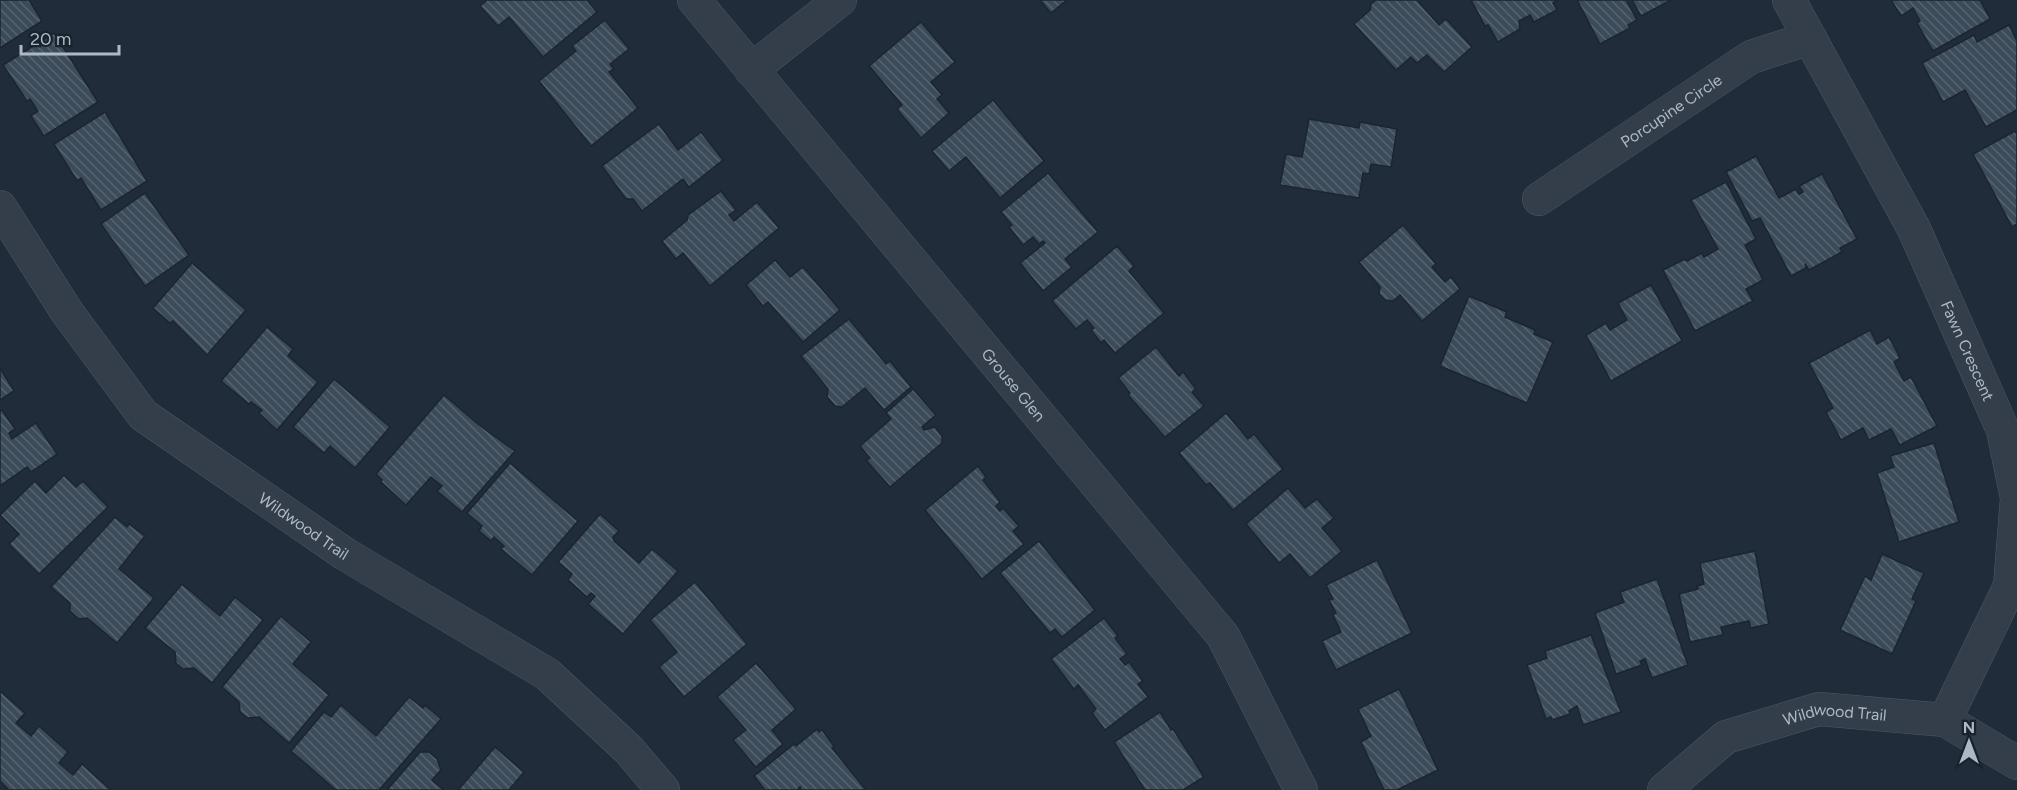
<svg xmlns="http://www.w3.org/2000/svg" width="2017" height="790" font-family="Figtree,sans-serif">
<style>
.building{fill:url(#building-back-hatch);stroke:#1b2530;stroke-width:1.5}
.lines{fill:none;stroke-linecap:round;stroke-linejoin:round}
.street-casing{stroke:#4e5964;stroke-width:34}
.street{stroke:#333e4a;stroke-width:33}
.labels{text-anchor:middle;stroke-width:5;stroke-linejoin:round;paint-order:stroke}
.street-label{font-size:16px;fill:#aeb9c6;stroke:#19232e}
</style>
<defs>
<pattern id="building-back-hatch" width="6" height="6" patternUnits="userSpaceOnUse" patternTransform="scale(1.5)"><rect width="6" height="6" fill="#3b4b59"/><path d="M-1 5l2 2M0 0l6 6M5-1l2 2" fill="none" stroke="#55636f"/></pattern>
</defs>
<rect width="100%" height="100%" fill="#202c3a"/>
<g class="building">
<polygon points="0,0 29,0 42,21 0,48"/>
<polygon points="487,0 587,0 597,12 543,57 509,17 498,26 480,6"/>
<polygon points="1040,0 1067,0 1051,13"/>
<polygon points="1376,0 1417,0 1439,25 1446,19 1472,47 1444,72 1427,55 1417,63 1411,57 1396,70 1354,24 1370,10 1371,4"/>
<polygon points="1471,0 1558,0 1553,3 1557,10 1534,22 1530,15 1519,21 1520,29 1498,42 1488,25 1485,26"/>
<polygon points="1577,0 1626,0 1637,20 1628,25 1630,28 1600,44"/>
<polygon points="1632,0 1671,0 1641,16"/>
<polygon points="1891,0 1980,0 1990,19 1933,51 1917,23 1920,21 1913,8 1901,16"/>
<polygon points="605,20 629,49 610,64 614,69 609,72 638,108 591,146 539,81 576,51 572,46"/>
<polygon points="921,22 955,62 931,82 942,95 937,99 949,113 921,138 897,109 902,105 869,66"/>
<polygon points="2009,25 2017,41 2017,110 1986,127 1965,90 1943,102 1922,63 1974,35 1977,42"/>
<polygon points="54,33 98,102 44,136 31,116 38,111 30,99 27,101 3,65"/>
<polygon points="993,100 1044,161 1000,198 966,157 949,171 932,151"/>
<polygon points="105,112 147,181 101,210 81,178 77,181 54,144"/>
<polygon points="1309,119 1359,128 1360,122 1397,129 1391,167 1371,164 1369,174 1363,173 1359,198 1280,185 1286,154 1302,157"/>
<polygon points="659,124 678,150 701,132 723,160 689,187 683,179 642,211 633,199 626,199 602,166"/>
<polygon points="2015,131 2017,135 2017,224 2012,227 1973,154"/>
<polygon points="1756,156 1779,198 1796,189 1799,194 1803,192 1799,186 1822,174 1857,239 1840,248 1842,252 1809,270 1805,264 1806,268 1791,276 1760,218 1752,221 1726,172"/>
<polygon points="1048,173 1098,232 1065,259 1072,267 1043,291 1020,263 1045,243 1043,241 1039,244 1033,237 1023,245 1009,227 1012,225 1001,212"/>
<polygon points="1726,182 1756,239 1745,245 1763,280 1746,289 1753,301 1695,331 1663,270 1685,259 1687,261 1702,253 1704,257 1718,249 1691,200"/>
<polygon points="721,191 736,210 729,215 734,221 757,202 779,228 710,286 683,253 676,259 662,241 687,220 688,215"/>
<polygon points="145,193 189,255 145,286 101,224"/>
<polygon points="1403,225 1436,264 1432,267 1445,282 1451,277 1460,289 1422,321 1400,295 1393,301 1385,300 1379,294 1380,287 1359,262"/>
<polygon points="1117,246 1134,266 1129,271 1164,313 1115,353 1104,340 1101,343 1091,330 1094,328 1087,320 1076,329 1052,301"/>
<polygon points="775,260 790,277 803,267 840,310 803,342 768,302 763,306 746,285"/>
<polygon points="192,263 246,310 207,355 173,321 170,323 153,308"/>
<polygon points="1651,285 1682,341 1611,381 1586,335 1606,323 1610,330 1627,320 1618,303"/>
<polygon points="1469,296 1507,312 1505,317 1535,330 1534,334 1553,342 1527,403 1440,366"/>
<polygon points="849,319 886,364 890,361 911,387 884,410 865,388 842,407 835,406 827,397 828,389 801,356"/>
<polygon points="267,327 293,349 288,356 318,382 277,430 259,413 262,410 251,402 249,404 221,381"/>
<polygon points="1870,330 1877,344 1889,337 1900,358 1894,362 1904,381 1911,377 1937,426 1900,445 1891,429 1869,440 1863,428 1841,440 1826,412 1833,408 1809,363"/>
<polygon points="1156,347 1179,376 1183,372 1196,389 1192,392 1204,406 1165,437 1128,395 1130,393 1118,378"/>
<polygon points="0,368 14,391 0,400"/>
<polygon points="334,379 390,427 355,468 330,446 324,453 293,427"/>
<polygon points="913,389 936,415 922,427 924,430 935,427 942,436 942,443 890,487 866,460 870,458 860,446 891,419 886,413"/>
<polygon points="444,395 479,425 515,451 462,512 437,491 442,486 431,477 406,505 381,482 382,480 376,474"/>
<polygon points="2,410 15,429 9,433 12,439 36,423 57,454 31,472 27,467 0,486 0,411"/>
<polygon points="1226,413 1248,439 1254,434 1283,469 1233,510 1210,483 1206,485 1179,453"/>
<polygon points="1934,443 1959,522 1899,542 1877,473 1894,467 1890,456"/>
<polygon points="510,463 578,521 532,575 501,549 504,546 494,537 491,541 479,531 482,526 467,513"/>
<polygon points="978,466 986,477 983,480 1000,502 996,506 1000,511 1003,508 1019,526 1013,531 1024,544 982,579 925,510"/>
<polygon points="64,475 76,487 83,481 108,507 39,574 9,544 19,534 0,515 35,481 46,493"/>
<polygon points="1288,488 1305,508 1317,499 1334,518 1322,528 1342,551 1310,578 1290,554 1279,563 1246,524"/>
<polygon points="600,514 619,531 613,537 614,541 639,563 652,549 678,571 623,634 588,604 595,596 591,593 587,597 568,580 572,574 558,562"/>
<polygon points="115,517 127,527 129,524 145,536 119,569 154,598 117,643 87,618 79,619 70,611 70,603 51,587"/>
<polygon points="1039,541 1095,610 1062,637 1055,629 1050,633 1000,573"/>
<polygon points="1755,551 1769,624 1751,628 1749,621 1721,627 1723,635 1690,642 1679,594 1698,589 1697,586 1704,584 1700,563"/>
<polygon points="1882,554 1924,573 1912,599 1916,601 1892,654 1840,630 1865,576 1871,580"/>
<polygon points="1377,560 1412,633 1336,670 1322,641 1341,632 1333,615 1336,613 1329,600 1333,599 1326,585"/>
<polygon points="1657,579 1688,665 1652,678 1645,659 1640,661 1642,665 1616,674 1595,613 1624,602 1620,592"/>
<polygon points="695,582 747,644 684,697 659,667 677,652 650,620"/>
<polygon points="182,584 220,616 235,597 263,620 212,683 194,668 183,669 176,663 175,652 145,628"/>
<polygon points="281,616 311,642 293,664 329,695 289,743 259,717 248,718 240,712 239,702 222,687"/>
<polygon points="1104,618 1118,636 1115,638 1127,654 1120,659 1125,665 1129,662 1143,681 1138,684 1148,697 1105,730 1092,713 1096,709 1078,685 1074,689 1051,659"/>
<polygon points="1591,635 1621,712 1583,725 1577,706 1569,711 1570,714 1552,720 1551,717 1546,719 1527,665 1547,658 1545,651"/>
<polygon points="756,663 796,709 772,730 783,744 756,767 733,740 746,730 717,697"/>
<polygon points="1399,689 1438,770 1397,790 1384,790 1361,742 1371,736 1358,709"/>
<polygon points="0,691 25,713 16,723 31,736 39,726 68,752 59,763 73,775 82,764 111,790 9,790 0,781"/>
<polygon points="409,697 423,708 425,705 441,719 379,790 336,790 291,751 324,712 331,717 341,705 376,736"/>
<polygon points="1160,712 1171,730 1173,729 1204,777 1183,790 1145,790 1114,742"/>
<polygon points="817,729 819,732 822,730 834,746 832,748 866,790 801,790 800,787 797,790 765,790 754,776 794,744 796,746"/>
<polygon points="495,747 524,772 509,790 458,790"/>
<polygon points="420,752 429,752 437,759 441,770 432,780 444,790 387,790"/>
</g>
<g class="lines">
<g class="street-casing">
<g id="street">
<path id="s1" d="M694 0 1223 636 1301 790"/>
<path id="s2" d="M1789 0 1914 229 2003 430 2017 498 2010 586 1945 720"/>
<polyline points="751,70 840,0"/>
<path id="s3" d="M1539 199 1751 57 1810 38"/>
<path id="s4" d="M0 207 67 312 143 415 345 554 547 674 628 749 663 790"/>
<path id="s5" d="M1664 790 1726 737 1819 709 1945 720 2017 763"/>
</g>
</g>
<use href="#street" class="street"/>
</g>
<g class="labels">
<g class="street-label">
<text dy="6" stroke="none"><textPath href="#s3" startOffset="159">Porcupine Circle</textPath></text>
<text dy="6" stroke="none"><textPath href="#s2" startOffset="394">Fawn Crescent</textPath></text>
<text dy="6" stroke="none"><textPath href="#s1" startOffset="500">Grouse Glen</textPath></text>
<text dy="6" stroke="none"><textPath href="#s4" startOffset="448">Wildwood Trail</textPath></text>
<text dy="6" stroke="none"><textPath href="#s5" startOffset="194">Wildwood Trail</textPath></text>
</g>
</g>
<g transform="translate(1969 742)" stroke="#19232e" stroke-width="4.5" paint-order="stroke">
<path d="M0-4.5L10 22L0 15L-10 22Z" fill="#aeb9c6"/>
<text y="-9" font-size="16" font-weight="bold" text-anchor="middle" fill="#aeb9c6">N</text>
</g>
<path d="M21 45v9h98v-9" fill="none" stroke="#aeb9c6" stroke-width="3"/>
<text x="30" y="45" font-size="18" fill="#aeb9c6" stroke="#19232e" stroke-width="4.5" paint-order="stroke">20 m</text>
</svg>
